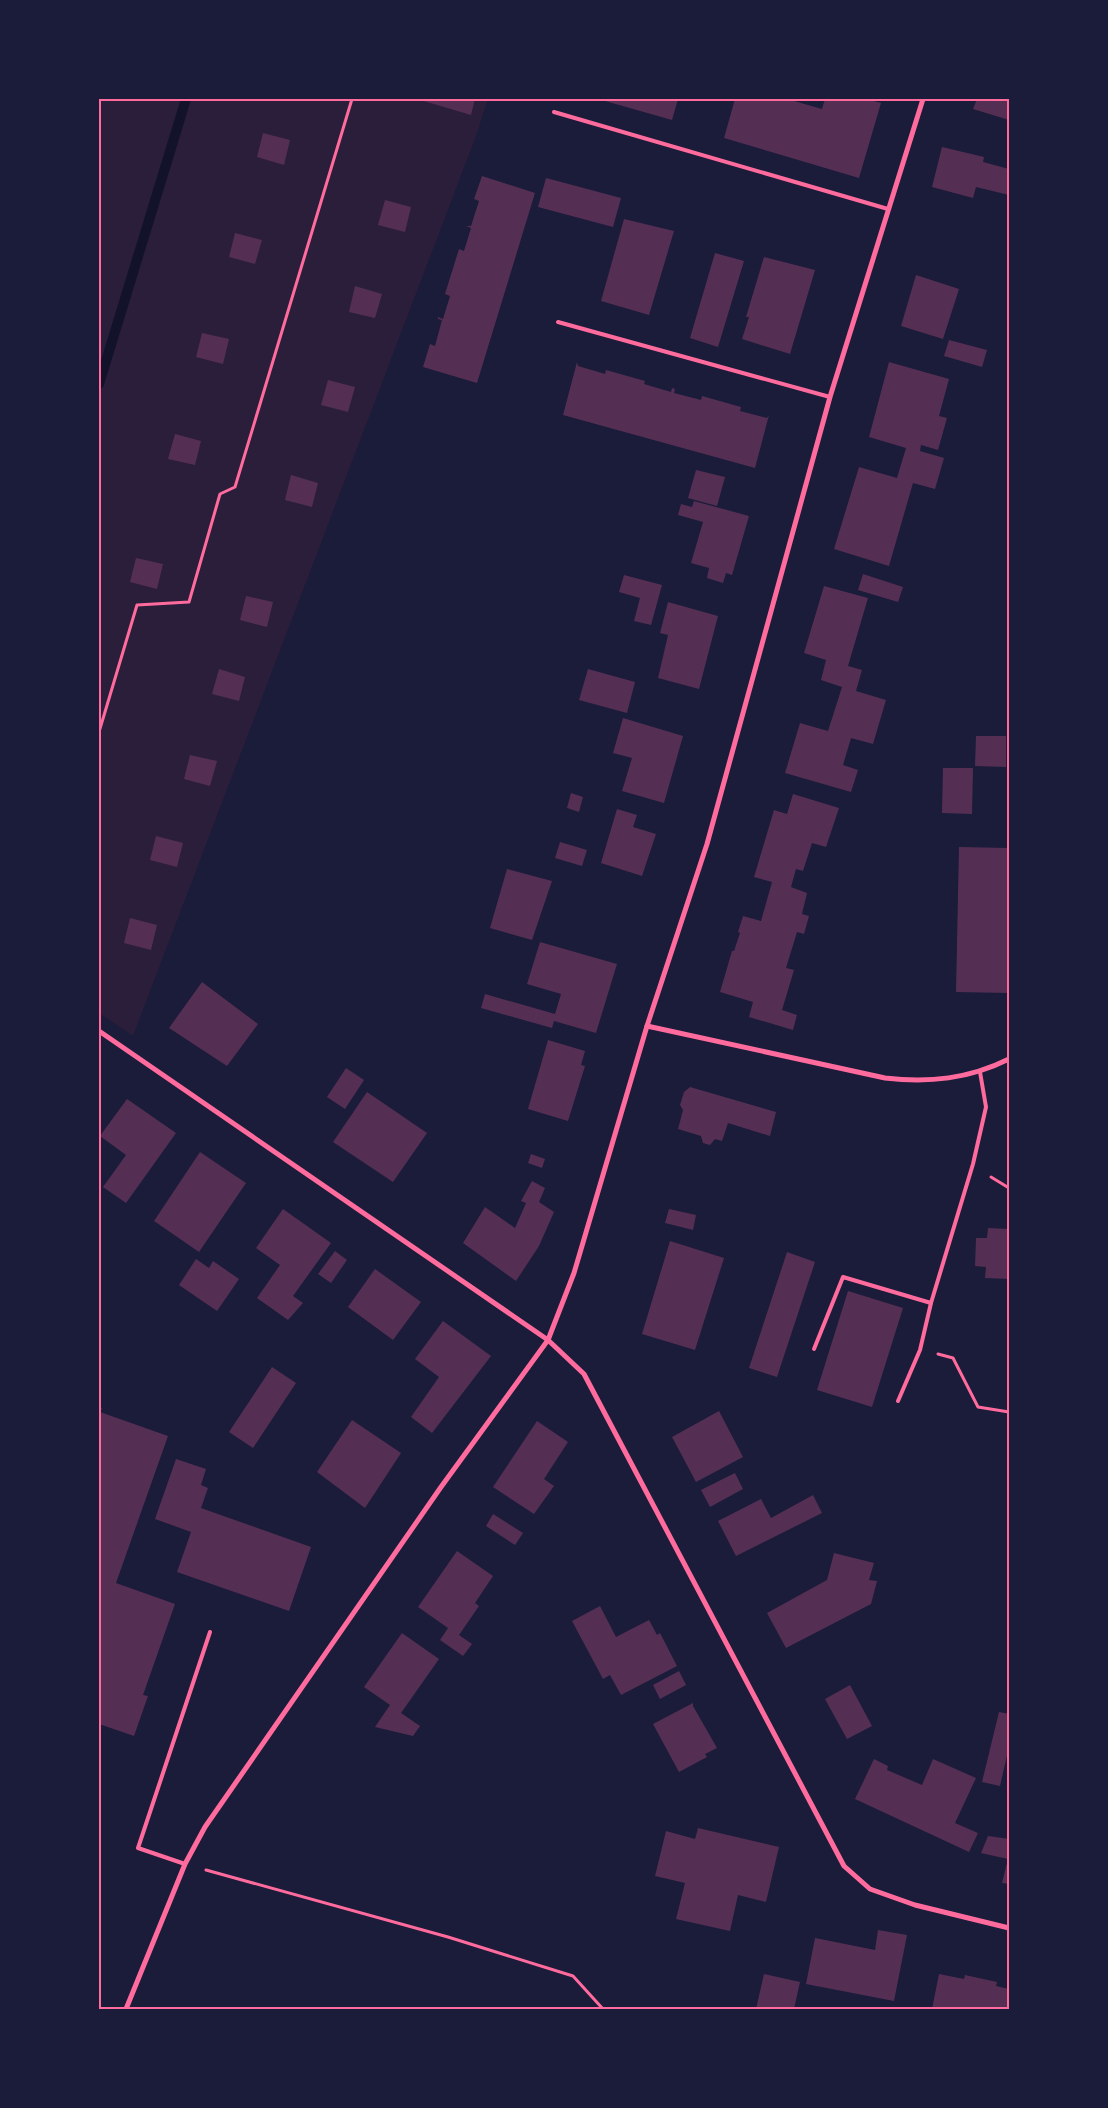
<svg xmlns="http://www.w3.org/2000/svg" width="1108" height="2108" font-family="'Alegreya Sans',sans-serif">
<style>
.green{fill:#2a1e3b}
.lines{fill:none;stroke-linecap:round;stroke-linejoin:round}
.stream{stroke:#12122b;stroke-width:10}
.building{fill:#542f53}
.path{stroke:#ff6b9d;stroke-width:3}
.service{stroke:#ff6b9d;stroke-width:4}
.minor{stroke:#ff6b9d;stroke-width:5}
.neatline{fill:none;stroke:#ff6b9d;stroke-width:2}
</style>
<rect width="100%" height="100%" fill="#1b1b3a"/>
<polygon class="green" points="99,99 488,99 475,139 133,1036 99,1013"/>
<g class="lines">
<polyline class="stream" points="99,384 186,99"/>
</g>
<g class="building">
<polygon points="417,99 475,99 471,115"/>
<polygon points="598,99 678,99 672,120"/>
<polygon points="735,99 787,99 822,109 825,99 866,99 881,103 859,178 724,138"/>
<polygon points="977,99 1009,99 1009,120 973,109"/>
<polygon points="263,133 290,140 284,165 257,157"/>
<polygon points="942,147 984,157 983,162 1009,169 1009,195 976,187 973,198 932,187"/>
<polygon points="482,176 535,193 477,383 423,367 430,344 435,346 442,320 438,319 438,317 443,319 450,296 445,294 459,249 464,251 471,228 466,226 471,226 479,201 474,199"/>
<polygon points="546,178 621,198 613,227 538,207"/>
<polygon points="385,200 411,207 405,232 378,225"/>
<polygon points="624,219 674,231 649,315 601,301"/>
<polygon points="235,233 262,240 255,264 229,257"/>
<polygon points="715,253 744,261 718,347 690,338"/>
<polygon points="764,257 815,270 790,354 742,339 749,317 746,317"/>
<polygon points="916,275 959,289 943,339 901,326"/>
<polygon points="355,286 382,294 375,318 349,312"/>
<polygon points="202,333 229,339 223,364 196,357"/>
<polygon points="949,340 987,350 982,367 944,356"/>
<polygon points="577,362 578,366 605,374 606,370 645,381 644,384 671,392 672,388 675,389 674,393 701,400 702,396 741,407 740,411 767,418 769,415 755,468 563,415"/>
<polygon points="889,362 949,379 939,416 947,418 938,450 921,445 920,451 944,458 935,489 913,483 889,566 834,549 859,467 897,478 906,448 869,437"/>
<polygon points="328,380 355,387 348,412 321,405"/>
<polygon points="175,434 201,441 195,465 168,459"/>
<polygon points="696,470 725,477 717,506 688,498"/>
<polygon points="291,475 318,483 312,507 285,500"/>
<polygon points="694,501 749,516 732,575 726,573 723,583 707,578 709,568 691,563 703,522 678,515 681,504 692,507"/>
<polygon points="136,558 163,564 157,589 130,582"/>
<polygon points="863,574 903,587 898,602 858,590"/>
<polygon points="624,575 662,585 651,625 634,621 640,598 619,592"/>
<polygon points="824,586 868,598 848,666 862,670 856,691 886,700 873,744 851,738 843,765 858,770 851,792 785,773 800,723 828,731 842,687 821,680 826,660 804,653"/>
<polygon points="246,596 273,602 267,627 240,620"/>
<polygon points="668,602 718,616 699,689 658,678 668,635 660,633"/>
<polygon points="219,669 245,677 239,701 212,694"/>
<polygon points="588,669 635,682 627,713 579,700"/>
<polygon points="623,718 683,736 664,803 622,791 632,758 613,753"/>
<polygon points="976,736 1006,736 1006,767 975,766"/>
<polygon points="190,755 217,761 210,786 184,779"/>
<polygon points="943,768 973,768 972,814 942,813"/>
<polygon points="571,793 583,797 579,812 567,808"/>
<polygon points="793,794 839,808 826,847 812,843 803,871 796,869 791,887 807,893 802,914 809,916 804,934 797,932 786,968 794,970 782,1010 797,1015 793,1030 749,1017 753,1002 720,992 732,951 734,951 740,933 738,932 743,916 761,921 772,882 754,877 774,810 787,814"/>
<polygon points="617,809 637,815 633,827 656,834 642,876 601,863"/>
<polygon points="156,836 183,843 177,867 150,860"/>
<polygon points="560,842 587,850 582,866 555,858"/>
<polygon points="959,847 1009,848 1009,993 956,992"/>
<polygon points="507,869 552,881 532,940 490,928"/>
<polygon points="130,918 157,925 151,950 124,943"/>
<polygon points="540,942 617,964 596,1033 554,1021 552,1028 481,1008 485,994 555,1014 561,994 527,984"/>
<polygon points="202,982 258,1024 227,1066 169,1028"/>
<polygon points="548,1040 585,1051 581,1065 585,1066 568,1121 528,1109"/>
<polygon points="346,1068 364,1080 345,1109 327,1097"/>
<polygon points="690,1087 776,1112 770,1136 728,1123 722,1141 715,1139 710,1145 703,1143 701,1136 678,1129 683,1110 680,1105 684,1092"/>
<polygon points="367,1092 427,1133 393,1182 333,1142"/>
<polygon points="127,1099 176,1133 126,1203 103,1187 126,1155 100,1136"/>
<polygon points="200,1152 246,1183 199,1252 154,1221"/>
<polygon points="531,1154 545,1159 542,1168 528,1163"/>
<polygon points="532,1181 545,1188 539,1202 554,1212 539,1246 516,1281 463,1243 485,1207 515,1228 526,1203 521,1201"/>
<polygon points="283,1209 331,1243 293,1296 303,1303 288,1320 257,1298 280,1265 256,1248"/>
<polygon points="669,1209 696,1215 693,1230 665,1223"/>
<polygon points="988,1228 1009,1229 1009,1279 985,1278 986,1267 975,1266 976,1238 987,1238"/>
<polygon points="670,1241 724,1258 695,1350 642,1334"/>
<polygon points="335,1251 347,1260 331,1283 318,1274"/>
<polygon points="787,1252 815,1262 777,1377 749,1368"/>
<polygon points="196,1259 209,1268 213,1261 239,1279 217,1311 179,1285"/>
<polygon points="375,1269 421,1302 393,1340 348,1307"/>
<polygon points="848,1291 903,1308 872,1407 817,1390"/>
<polygon points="443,1321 491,1356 432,1433 411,1417 439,1377 415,1359"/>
<polygon points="272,1367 296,1383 253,1448 229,1432"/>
<polygon points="99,1407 102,1408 100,1412 168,1436 116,1583 175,1604 143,1695 148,1696 134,1736 99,1724"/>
<polygon points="719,1411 743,1457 696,1482 672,1437"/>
<polygon points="352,1420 401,1453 365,1508 317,1472"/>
<polygon points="537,1421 568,1442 544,1479 554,1486 534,1514 493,1487"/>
<polygon points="176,1459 206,1469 201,1485 208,1488 201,1508 311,1547 289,1611 177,1572 191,1532 155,1519"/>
<polygon points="735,1473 743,1489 710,1507 701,1490"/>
<polygon points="813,1495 822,1513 736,1556 718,1521 761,1499 771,1518"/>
<polygon points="493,1514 523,1533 515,1545 486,1526"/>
<polygon points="457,1551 493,1576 475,1603 479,1606 459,1635 472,1644 463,1656 440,1640 448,1628 418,1607"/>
<polygon points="834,1553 874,1563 869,1580 877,1581 871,1604 786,1648 767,1613 827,1580"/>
<polygon points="600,1606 616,1637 649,1620 657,1635 660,1633 677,1666 621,1695 610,1675 603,1679 572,1621"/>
<polygon points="402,1633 439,1659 401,1713 420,1726 413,1736 375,1727 390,1705 364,1687"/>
<polygon points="679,1671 686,1685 660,1699 653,1685"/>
<polygon points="850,1685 872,1726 847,1739 825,1699"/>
<polygon points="693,1703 693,1706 717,1748 705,1754 707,1757 679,1772 653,1724"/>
<polygon points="999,1712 1009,1714 1009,1747 1000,1786 982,1782"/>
<polygon points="874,1759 888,1766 887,1770 922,1785 933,1759 976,1778 955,1823 978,1833 969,1852 855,1799"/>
<polygon points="698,1828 779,1847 766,1902 738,1895 730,1931 676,1919 685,1883 655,1876 666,1831 695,1839"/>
<polygon points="988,1836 1009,1839 1009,1884 1002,1883 1008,1859 981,1853"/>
<polygon points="878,1930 907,1935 894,2001 806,1984 815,1938 875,1950"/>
<polygon points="764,1974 800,1982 794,2009 756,2009"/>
<polygon points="939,1974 964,1979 965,1975 997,1982 996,1986 1009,1989 1009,2009 932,2009"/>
</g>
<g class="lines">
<g class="path">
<polyline points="99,732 137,605 189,602 220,494 235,487 352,99"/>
<polyline points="991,1177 1009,1188"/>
<polyline points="938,1354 953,1358 978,1407 1009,1412"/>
<polyline points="206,1870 448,1937 573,1976 603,2009"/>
</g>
<g class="service">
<polyline points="554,112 888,209"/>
<polyline points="558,322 830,397"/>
<polyline points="814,1349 843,1277 931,1303"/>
<polyline points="898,1401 920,1350 931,1303 973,1164 986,1107 980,1072"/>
<polyline points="185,1864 138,1848 210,1632"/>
</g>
<g class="minor">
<path d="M647 1026 885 1078C929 1083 969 1079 1009 1059"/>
<polyline points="99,1031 548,1340 584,1374 844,1866 870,1889 915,1905 1009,1928"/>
<polyline points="126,2009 185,1864 205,1827 441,1487 548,1340 574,1273 647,1026 707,844 830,397 923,99"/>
</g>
</g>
<rect width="1108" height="2108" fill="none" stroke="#1b1b3a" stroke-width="200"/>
<rect x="100" y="100" width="908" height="1908" class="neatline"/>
</svg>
